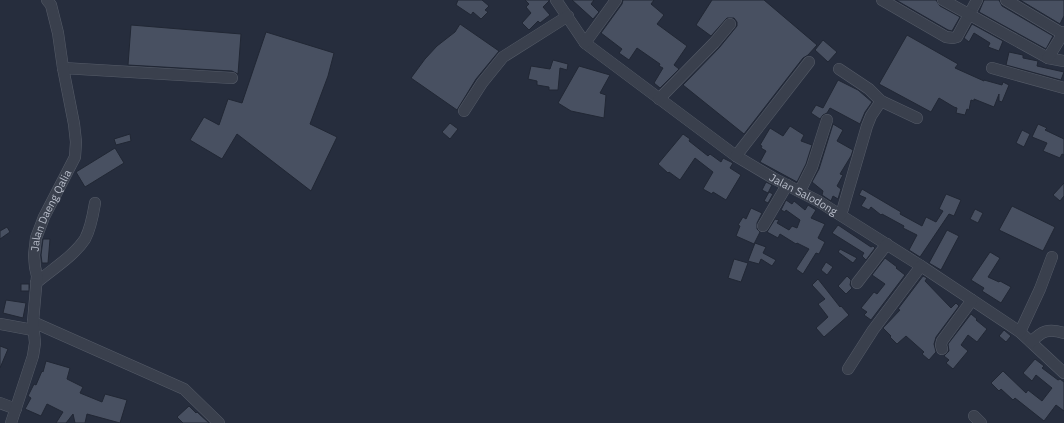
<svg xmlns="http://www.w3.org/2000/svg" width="1064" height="423" font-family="'IBM Plex Sans',sans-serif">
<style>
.building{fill:#485061;stroke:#212734}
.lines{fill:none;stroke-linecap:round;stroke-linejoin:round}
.minor-casing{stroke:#555b68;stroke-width:12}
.minor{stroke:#3a404d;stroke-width:11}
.labels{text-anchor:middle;stroke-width:3;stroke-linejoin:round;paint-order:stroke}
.street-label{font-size:11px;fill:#b6bbc8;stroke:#1f2532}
</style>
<rect width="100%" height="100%" fill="#262d3d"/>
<g class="building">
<polygon points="458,0 482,0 489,6 485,10 488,12 481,19 473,12 471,15 456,5"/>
<polygon points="525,0 549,0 549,1 543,7 550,15 540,23 538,21 529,30 522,23 531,13 526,7 529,4"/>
<polygon points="572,0 594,0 591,4 599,12 593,19"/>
<polygon points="623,0 654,0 651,4 664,15 657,24 687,46 674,65 679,69 660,88 654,83 663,68 659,66 660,64 637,48 629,60 619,53 622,49 601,33 622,4"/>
<polygon points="712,0 764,0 817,45 808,55 803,58 744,134 683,85 719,48 737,26 737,22 734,18 727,18 711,36 696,25"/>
<polygon points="896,0 936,0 940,6 960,17 952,31 948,30"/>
<polygon points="984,0 999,0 1002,6 1053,36 1046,49 979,12"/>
<polygon points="1020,0 1064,0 1064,16 1060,24"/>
<polygon points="460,24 499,51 476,79 457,110 411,78 425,59 437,46 455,32"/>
<polygon points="972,24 1003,41 999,51 988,47 990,43 974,33 969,42 964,38"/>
<polygon points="131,25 241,34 238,74 232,71 128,65"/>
<polygon points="266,32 334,53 328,76 310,124 337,137 311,191 237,134 222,159 190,140 204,117 219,125 228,99 242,103"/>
<polygon points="907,35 958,64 955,68 984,81 984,80 1002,85 1003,82 1009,85 1002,102 999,101 999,94 994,107 974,99 974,101 971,100 969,110 967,109 965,115 956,113 957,108 954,107 939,98 931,112 879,84"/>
<polygon points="823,40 837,52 828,62 815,50"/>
<polygon points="1009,52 1023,55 1023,58 1038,61 1037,66 1064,72 1061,80 1006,65"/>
<polygon points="553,60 568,64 567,70 560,68 558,90 549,90 549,87 537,85 537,81 528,79 531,66 550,69"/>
<polygon points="579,66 610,75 600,93 606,95 604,118 571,111 558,103"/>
<polygon points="838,80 858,90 872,102 865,112 860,124 830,108 827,113 823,115 820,119 811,113 816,105 823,108"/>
<polygon points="450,123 458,129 450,139 442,132"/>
<polygon points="833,124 843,130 837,141 853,150 851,156 840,174 843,175 837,186 841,189 838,199 833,196 831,201 822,195 823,191 812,182 819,169"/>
<polygon points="1038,124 1047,128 1045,130 1064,139 1064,155 1062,154 1060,158 1043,151 1047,143 1032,137"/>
<polygon points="790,126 804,135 801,141 812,145 806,164 797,182 760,162 766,151 761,148 762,146 760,145 770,128 783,136"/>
<polygon points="1022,130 1030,134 1024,147 1016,143"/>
<polygon points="130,134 131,141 116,145 114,139"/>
<polygon points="683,134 690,139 689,141 708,156 710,154 721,162 723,158 733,163 730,168 741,175 726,200 713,192 712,194 703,189 713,172 695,158 680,180 669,172 668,173 658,164"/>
<polygon points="115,148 124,163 85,187 76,172"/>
<polygon points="766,182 772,185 768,193 762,190"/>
<polygon points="1064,183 1064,196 1060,201 1053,195"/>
<polygon points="862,189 901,212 900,214 922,226 926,217 936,222 943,211 939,209 946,194 961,200 954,216 949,214 920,257 909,250 917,235 903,228 904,226 882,214 881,215 871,207 869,210 861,206 866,198 859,195"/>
<polygon points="769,192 773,194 768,203 764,201"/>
<polygon points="786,200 792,204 794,201 805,210 808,205 816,210 811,218 825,224 818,238 825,242 819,254 816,253 803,274 796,269 809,249 797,243 796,244 780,234 778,238 767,232 775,219 779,220 777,223 789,230 792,226 797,228 800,220 786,210 785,212 781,210"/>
<polygon points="1012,206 1055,227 1043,251 999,230"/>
<polygon points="751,208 762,213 757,223 757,229 760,232 754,244 736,236 740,226 738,225 743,217 746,219"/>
<polygon points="975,209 983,213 978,223 970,219"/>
<polygon points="838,225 871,247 873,246 875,248 866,260 862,256 864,253 832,233"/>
<polygon points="7,227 10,232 0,239 0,231"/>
<polygon points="947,230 959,236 941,270 929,263"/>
<polygon points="43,239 50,239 48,263 42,263 41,255"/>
<polygon points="755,243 766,247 763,253 776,260 772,266 761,259 759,264 748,261"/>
<polygon points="840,249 857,258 853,263 838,252"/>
<polygon points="990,252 1000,258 988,277 999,282 1000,281 1011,287 1001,303 982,291 984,288 971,280"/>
<polygon points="885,258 897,267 896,268 905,275 871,320 864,315 867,312 861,308 874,292 877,294 885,284 872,275"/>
<polygon points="734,259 748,263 741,282 728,278"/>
<polygon points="826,262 833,267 827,275 821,270"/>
<polygon points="847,276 851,280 850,285 852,288 846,294 838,286"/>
<polygon points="923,276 927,278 925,281 951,308 956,303 959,306 936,337 934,344 936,352 929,360 922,354 924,352 906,336 897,344 890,337 891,336 883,328 900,310 898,309"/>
<polygon points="818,279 840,307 841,306 849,315 824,337 816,328 828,317 818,304 825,299 812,285"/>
<rect x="21" y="284" width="8" height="7"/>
<polygon points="6,300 26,303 23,318 3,313"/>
<polygon points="971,314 977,319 976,320 987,329 977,342 968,335 961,345 968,351 953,369 946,363 949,360 944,356 949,351 948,344"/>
<polygon points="1004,330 1011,336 1006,342 999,336"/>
<polygon points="0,346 8,349 0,368"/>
<polygon points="1035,359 1044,366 1042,368 1058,380 1060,379 1064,382 1064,411 1056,405 1044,421 1015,398 1013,400 1001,389 999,391 991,383 1003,371 1026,393 1028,390 1042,401 1052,388 1036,375 1032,381 1023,373"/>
<polygon points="46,361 70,368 67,379 83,387 80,393 102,402 105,394 127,400 120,423 87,414 85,423 75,423 73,414 66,423 56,423 63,412 47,404 41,416 25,409 31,398 28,396 34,384 36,385 42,371 43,372"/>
<polygon points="189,406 196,413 197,412 209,423 183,423 177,417"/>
</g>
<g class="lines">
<g class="minor-casing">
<g id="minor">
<path id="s1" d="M556 0 585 43 736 156 773 178 818 201 921 266 1020 332 1064 373"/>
<polyline points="882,0 946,37 953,38 957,37 977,0"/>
<polyline points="943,0 1048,58 1064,61"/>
<polyline points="1006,0 1063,34"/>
<polyline points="585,43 616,0"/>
<polyline points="1048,58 1064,32"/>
<polyline points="63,68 232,78"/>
<polyline points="992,68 1064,88"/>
<polyline points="839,69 869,89 881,101"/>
<polyline points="659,99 714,43 730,24"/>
<polyline points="464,111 482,83 503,57 568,16"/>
<polyline points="736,156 809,62"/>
<polyline points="800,191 812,167 827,120"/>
<polyline points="841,215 867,126 871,116 881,101 917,118"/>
<polyline points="763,226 787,185"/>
<path d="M36 283C51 270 74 256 85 239 91 228 93 215 95 203"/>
<polyline points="857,283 887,244"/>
<polyline points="33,322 184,389 219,423"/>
<polyline points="0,324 33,330"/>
<polyline points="1020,332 1040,289 1052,257"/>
<path d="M1031 342C1042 331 1048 328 1064 333"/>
<polyline points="942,349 941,345 942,341 972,300"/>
<polyline points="848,369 873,330 921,266"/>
<polyline points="0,403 16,409"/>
<polyline points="974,416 981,423"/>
<path id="s2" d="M11 423 33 356 35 343 33 322 37 276 35 267 34 255 36 238 44 217 75 157 76 142 74 124 63 68 58 33 51 5 47 0"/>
</g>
</g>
<use href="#minor" class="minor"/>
</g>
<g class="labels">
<g class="street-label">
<text dy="4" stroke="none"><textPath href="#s1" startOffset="318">Jalan Salodong</textPath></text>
<text dy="4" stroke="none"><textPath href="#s2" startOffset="220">Jalan Daeng Qalia</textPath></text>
</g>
</g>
</svg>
